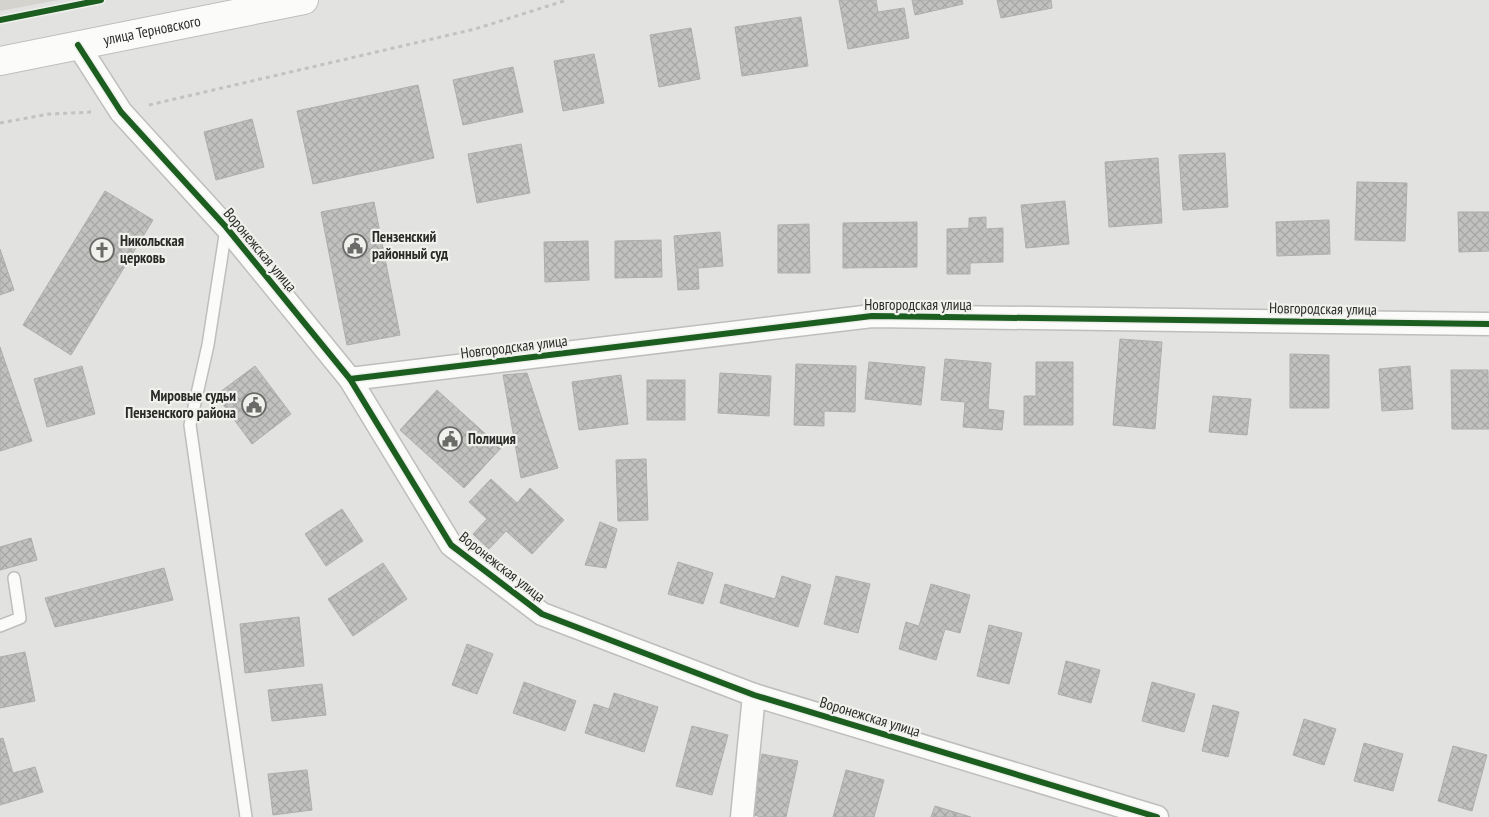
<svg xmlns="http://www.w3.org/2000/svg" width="1489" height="817" font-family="'PT Sans Narrow',sans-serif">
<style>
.built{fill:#d4d3cd}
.building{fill:url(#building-cross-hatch);stroke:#aeaeac}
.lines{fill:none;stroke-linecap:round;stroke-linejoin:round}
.service-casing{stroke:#bebebc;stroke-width:14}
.minor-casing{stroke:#bebebc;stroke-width:25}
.primary-casing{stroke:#bebebc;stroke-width:30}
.path{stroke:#c2c2c1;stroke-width:3;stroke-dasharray:4 4;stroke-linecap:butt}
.service{stroke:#fbfbfa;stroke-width:11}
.minor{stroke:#fbfbfa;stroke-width:22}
.primary{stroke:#fbfbfa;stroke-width:28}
.cycleway-casing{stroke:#f0f0ed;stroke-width:9}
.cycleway{stroke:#1b5e20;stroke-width:6}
.labels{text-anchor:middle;stroke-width:4.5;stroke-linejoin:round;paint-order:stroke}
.street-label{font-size:15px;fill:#2a2a29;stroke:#f0f0ed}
.poi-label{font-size:15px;font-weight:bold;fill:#2a2a29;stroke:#f0f0ed;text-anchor:start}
</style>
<defs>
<pattern id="building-cross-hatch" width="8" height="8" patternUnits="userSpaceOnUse" patternTransform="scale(1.25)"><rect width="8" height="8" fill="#c1c1c0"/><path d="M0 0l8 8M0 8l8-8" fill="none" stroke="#a6a6a5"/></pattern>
</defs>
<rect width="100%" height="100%" fill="#e2e2e0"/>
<polygon class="built" points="0,0 59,0 0,11"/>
<g class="building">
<polygon points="839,0 876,0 878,12 904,8 909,38 848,49"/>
<polygon points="912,0 962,0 963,4 915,15"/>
<polygon points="997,0 1051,0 1052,8 1001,18"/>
<polygon points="801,17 808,66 742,76 735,27"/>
<polygon points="691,28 700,79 659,87 650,35"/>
<polygon points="594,54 604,103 563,111 554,61"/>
<polygon points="513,67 523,112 463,125 453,80"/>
<polygon points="418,85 434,158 313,184 297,111"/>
<polygon points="252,119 264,167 216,180 204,132"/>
<polygon points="521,144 530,193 477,203 468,154"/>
<polygon points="1225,153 1228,207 1183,210 1179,155"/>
<polygon points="1158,158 1162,223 1109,227 1105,162"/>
<polygon points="1357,182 1407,183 1405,241 1355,240"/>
<polygon points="105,191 153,220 71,355 23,325"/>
<polygon points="1065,201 1069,244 1026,248 1021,205"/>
<polygon points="374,202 400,335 347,345 321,212"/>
<polygon points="1458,212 1489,212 1489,251 1459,252"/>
<polygon points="986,217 986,229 1003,228 1003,262 970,263 970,274 947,274 947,229 969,228 969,218"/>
<polygon points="1329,220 1330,254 1277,256 1276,222"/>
<polygon points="917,222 917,267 843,268 843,223"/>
<polygon points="809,224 810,273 778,273 778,225"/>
<polygon points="720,232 723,266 698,268 699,289 678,290 674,236"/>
<polygon points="661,240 662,277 615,278 615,241"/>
<polygon points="588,241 589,280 545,282 544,242"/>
<polygon points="0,249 14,290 0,295"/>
<polygon points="1120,339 1162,342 1155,429 1113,425"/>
<polygon points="0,347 32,441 0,451"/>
<polygon points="1290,354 1329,355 1329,408 1290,408"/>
<polygon points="945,359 991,363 988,409 1004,411 1002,430 963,427 965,402 941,400"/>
<polygon points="869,362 925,367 921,405 865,399"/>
<polygon points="1036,362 1073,362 1073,425 1024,425 1024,396 1036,396"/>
<polygon points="796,364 856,366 855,412 824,411 824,426 794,425"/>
<polygon points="82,366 95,414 47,427 34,379"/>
<polygon points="255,366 291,414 252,444 216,395"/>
<polygon points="1410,366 1413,409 1382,411 1379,369"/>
<polygon points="1451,370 1488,370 1489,429 1452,429"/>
<polygon points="527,373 558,468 521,478 503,375"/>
<polygon points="720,373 771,376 769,416 718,413"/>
<polygon points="621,375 628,424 579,430 572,382"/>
<rect x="647" y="380" width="38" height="40"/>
<polygon points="437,390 501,448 464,488 400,430"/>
<polygon points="1213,396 1251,399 1247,435 1209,432"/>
<polygon points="646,459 648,520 618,521 616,460"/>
<polygon points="491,479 517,503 530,488 564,520 532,554 506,531 489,549 473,534 487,519 469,502"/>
<polygon points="342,509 363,541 326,566 305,534"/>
<polygon points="600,522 617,529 606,568 585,565"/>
<polygon points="31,538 37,560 0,570 0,547"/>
<polygon points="678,562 713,573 703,604 668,594"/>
<polygon points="383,563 407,599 353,636 328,599"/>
<polygon points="164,568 173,600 55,627 45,598"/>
<polygon points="782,576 811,585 798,627 720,603 725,584 775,599"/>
<polygon points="836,576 870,584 858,633 824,624"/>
<polygon points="931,584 970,595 960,633 945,629 936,660 899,649 906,622 919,626"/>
<polygon points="299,617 304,666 245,673 240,624"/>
<polygon points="989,625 1022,633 1009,684 977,676"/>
<polygon points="467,644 493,654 477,694 452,685"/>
<polygon points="25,652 35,701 0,708 0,657"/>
<polygon points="1066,661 1100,670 1091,703 1058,694"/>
<polygon points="524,682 576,701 565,731 513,713"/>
<polygon points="1152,682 1195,694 1184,732 1142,721"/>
<polygon points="322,684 326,715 272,721 268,690"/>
<polygon points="614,693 658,707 644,752 585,733 594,704 609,709"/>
<polygon points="1213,705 1239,712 1228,757 1202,751"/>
<polygon points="1304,719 1336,729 1324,765 1293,755"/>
<polygon points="692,726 728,735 712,795 676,786"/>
<polygon points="3,738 13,773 35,767 43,792 0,805 0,739"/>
<polygon points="1364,743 1403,754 1393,791 1354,781"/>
<polygon points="1453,746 1487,755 1472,811 1438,801"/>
<polygon points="762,754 798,761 786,817 762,817 749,814"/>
<polygon points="307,770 312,810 273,815 268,774"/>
<polygon points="846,770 884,780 874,817 833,817"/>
<polygon points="935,806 971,817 931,817"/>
</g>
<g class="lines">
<g class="service-casing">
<g id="service">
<polyline points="226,229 208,345 190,425 246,817"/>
<polyline points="0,626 20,618 14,578"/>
</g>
</g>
<g class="minor-casing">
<g id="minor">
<polyline points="78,45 121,112 226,227 350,379 451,545 542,614 754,695 1157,817"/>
<polyline points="350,379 872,316 1489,324"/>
<polyline points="742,817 754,695"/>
</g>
</g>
<g class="primary-casing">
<g id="primary">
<path id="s1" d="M0 61 304 0"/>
</g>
</g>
<g class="path">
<polyline points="149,105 475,29 567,0"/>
<polyline points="0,123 49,114 93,112"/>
</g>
<use href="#service" class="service"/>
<use href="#minor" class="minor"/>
<use href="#primary" class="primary"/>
<g class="cycleway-casing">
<g id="cycleway">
<polyline points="0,20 101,0"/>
<polyline points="78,45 121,112 226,227 350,379 451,545 542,614 754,695 1157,817"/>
<polyline points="350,379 872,316 1489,324"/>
</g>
</g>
<use href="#cycleway" class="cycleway"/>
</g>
<defs>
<g id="civic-ring" transform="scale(1.25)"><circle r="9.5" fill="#f0f0ed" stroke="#6a6a69" stroke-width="1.5"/><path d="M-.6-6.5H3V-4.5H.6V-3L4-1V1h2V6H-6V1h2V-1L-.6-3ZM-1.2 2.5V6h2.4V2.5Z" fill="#6a6a69"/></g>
<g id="church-ring" transform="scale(1.25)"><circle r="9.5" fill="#f0f0ed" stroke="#6a6a69" stroke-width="1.5"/><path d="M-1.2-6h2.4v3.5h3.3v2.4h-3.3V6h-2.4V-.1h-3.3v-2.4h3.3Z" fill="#6a6a69"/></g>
</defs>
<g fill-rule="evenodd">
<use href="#civic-ring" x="355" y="246"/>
<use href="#church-ring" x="102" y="250"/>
<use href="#civic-ring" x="254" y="405"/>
<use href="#civic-ring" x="450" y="439"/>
</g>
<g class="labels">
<g class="street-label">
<text dy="5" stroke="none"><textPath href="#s1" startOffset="155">улица Терновского</textPath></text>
<text transform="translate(260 250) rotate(50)" y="5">Воронежская улица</text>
<text x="918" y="310">Новгородская улица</text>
<text transform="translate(1323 309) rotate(1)" y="5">Новгородская улица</text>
<text transform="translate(514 347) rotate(-7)" y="5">Новгородская улица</text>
<text transform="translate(502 567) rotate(38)" y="5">Воронежская улица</text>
<text transform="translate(870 717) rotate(17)" y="5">Воронежская улица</text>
</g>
<g class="poi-label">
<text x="372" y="242">Пензенский<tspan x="372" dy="17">районный суд</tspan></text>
<text x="120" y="246">Никольская<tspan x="120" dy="17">церковь</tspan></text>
<text x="236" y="401" text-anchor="end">Мировые судьи<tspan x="236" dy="17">Пензенского района</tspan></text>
<text x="468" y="444">Полиция</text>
</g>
</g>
</svg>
